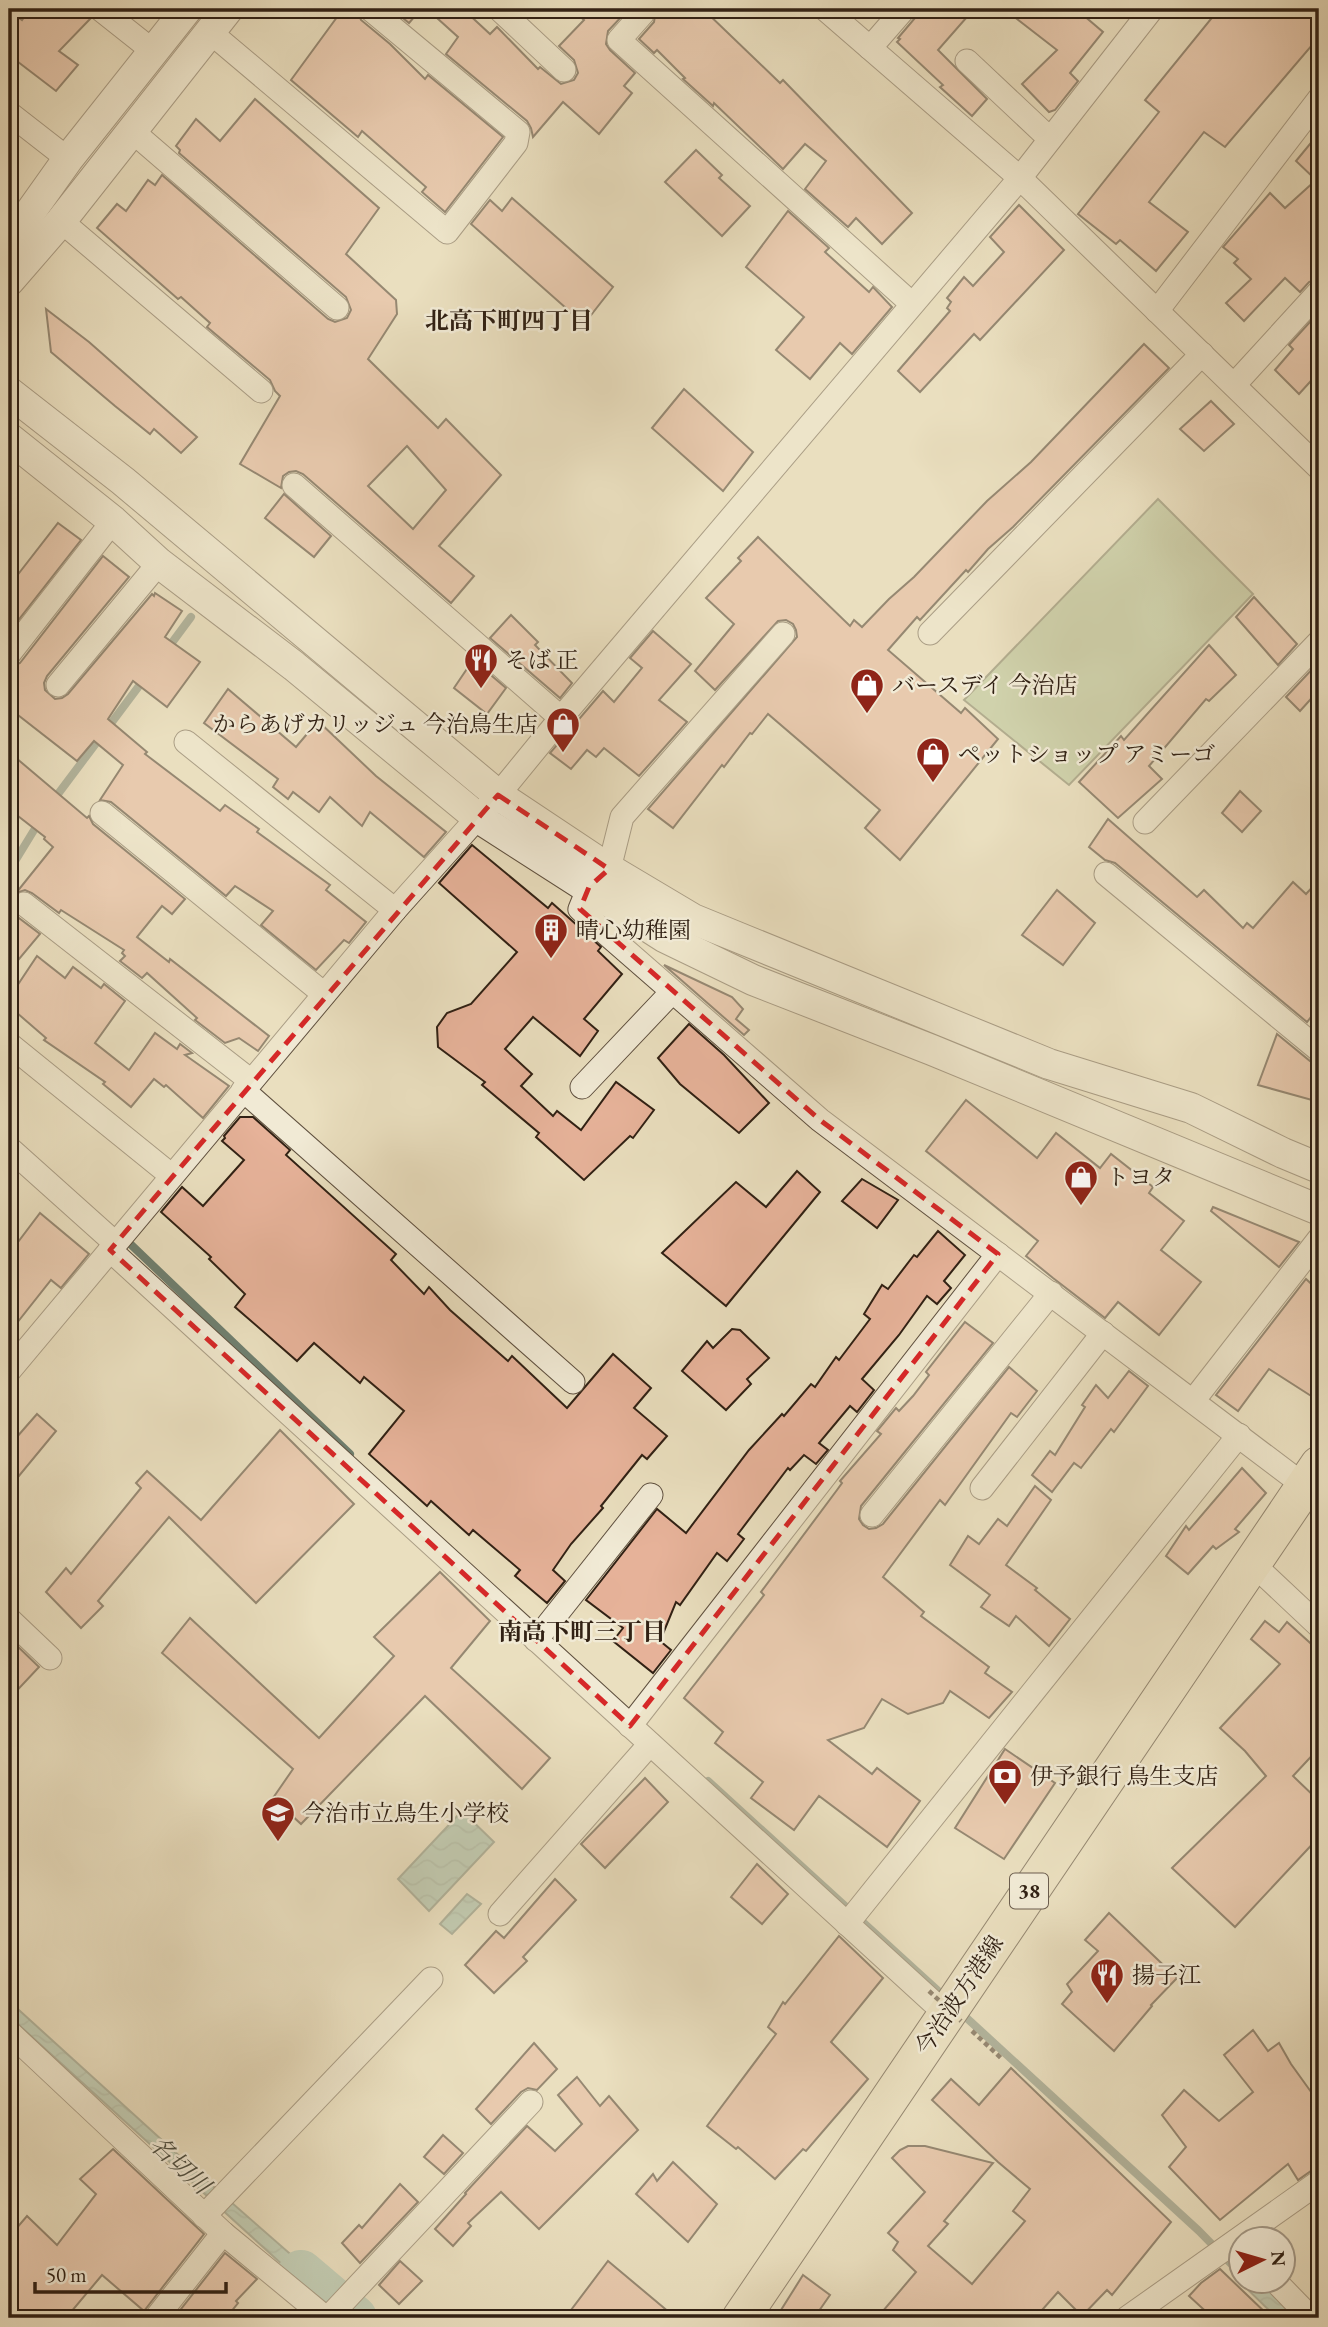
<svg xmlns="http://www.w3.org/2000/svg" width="1328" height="2327" font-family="'EB Garamond','Noto Serif JP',serif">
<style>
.park{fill:#b1c396;stroke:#717255;stroke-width:2}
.water{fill:url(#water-waves);stroke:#6f7f6f;stroke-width:2}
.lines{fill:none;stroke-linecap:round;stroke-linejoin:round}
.stream{stroke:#6f7f6f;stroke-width:8}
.river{stroke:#99bdac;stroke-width:46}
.building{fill:#e6b299;stroke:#312114;stroke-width:2;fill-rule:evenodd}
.minor-casing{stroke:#5f503f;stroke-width:25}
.tertiary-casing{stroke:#5f503f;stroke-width:32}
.primary-casing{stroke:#312114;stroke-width:39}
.path{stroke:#312114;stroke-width:4.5;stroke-dasharray:5 3.5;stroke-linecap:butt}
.minor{stroke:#f1ead5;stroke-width:23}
.tertiary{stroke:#f1ead5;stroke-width:30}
.primary{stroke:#eadfbf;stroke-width:37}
.path-bridge{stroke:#312114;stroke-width:4.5;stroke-dasharray:5 3.5;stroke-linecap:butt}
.marked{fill:none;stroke:#d62828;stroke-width:5;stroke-dasharray:14 9;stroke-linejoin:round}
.labels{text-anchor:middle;stroke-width:5;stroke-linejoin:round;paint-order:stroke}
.shield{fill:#f1ead5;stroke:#6b5d4e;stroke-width:2}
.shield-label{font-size:21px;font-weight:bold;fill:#312114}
.poi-label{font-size:23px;fill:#312114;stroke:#f1ead5;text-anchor:start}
.street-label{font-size:23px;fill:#312114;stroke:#f1ead5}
.neighbourhood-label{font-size:24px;font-weight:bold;fill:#312114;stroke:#f1ead5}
.water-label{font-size:24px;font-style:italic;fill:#505042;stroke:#f1ead5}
</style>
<defs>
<pattern id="water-waves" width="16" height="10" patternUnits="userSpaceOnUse" patternTransform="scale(1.75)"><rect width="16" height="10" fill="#99bdac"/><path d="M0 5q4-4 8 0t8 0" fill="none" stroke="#84a293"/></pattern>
</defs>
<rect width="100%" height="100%" fill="#eadfbf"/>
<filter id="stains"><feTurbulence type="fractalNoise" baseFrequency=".00286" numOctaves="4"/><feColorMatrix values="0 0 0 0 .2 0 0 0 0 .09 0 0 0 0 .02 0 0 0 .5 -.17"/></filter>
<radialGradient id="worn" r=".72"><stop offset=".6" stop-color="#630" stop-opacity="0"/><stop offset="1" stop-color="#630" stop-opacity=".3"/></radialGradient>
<polygon class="park" points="1158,499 1253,594 1069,785 964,700"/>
<g class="water">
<polygon points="462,1811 494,1842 429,1911 398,1879"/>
<polygon points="467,1894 481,1904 452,1934 440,1924"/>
<polygon points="9,2001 207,2181 337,2295 329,2307 9,2016"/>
<polygon points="1240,2276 1240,2282 1265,2282 1302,2318 1277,2318 1237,2279"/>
</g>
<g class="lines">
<g class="stream">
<polyline points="168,648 191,617"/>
<polyline points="52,802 145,678"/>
<polyline points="9,871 39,822"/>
<polyline points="124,1238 350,1454"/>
<polyline points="708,1781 947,1999"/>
<polyline points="959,2011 1199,2231 1240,2273"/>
</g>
<polyline class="river" points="301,2273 354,2318"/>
</g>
<g class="building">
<polygon points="30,9 78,9 90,19 59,51 78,65 56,91 9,55 9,11 22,20"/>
<polygon points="343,9 356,9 361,20 390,44 425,79 428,75 503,137 445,212 422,192 426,187 362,131 358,137 291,80"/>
<polygon points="392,9 421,9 409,23"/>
<polygon points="427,9 463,9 490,34 497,27 538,69 540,67 561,84 574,80 578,73 574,60 559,46 584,20 572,9 624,9 625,13 608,31 606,44 610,50 635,73 624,86 632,93 599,134 563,102 533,137 531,128 527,121 446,54 458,37"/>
<polygon points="656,9 703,9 780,83 783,80 912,213 882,244 856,218 848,227 805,189 826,161 805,144 783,169 714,103 713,106 683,79 685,78 657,50 654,53 639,39 654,22"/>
<polygon points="918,9 974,9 938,50 987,99 972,116 940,87 943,85 897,42 900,39 898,38 915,18"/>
<polygon points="1004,9 1076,9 1103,32 1070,73 1078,81 1055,110 1049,112 1022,84 1057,50"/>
<polygon points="1219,9 1319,9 1319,37 1225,147 1204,132 1149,202 1188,232 1156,271 1120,240 1116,244 1078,214 1159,112 1145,100"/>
<path d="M255 99 379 208 346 254 396 300 397 314 368 359 438 428 446 419 501 475 439 546 474 576 451 603 303 474 296 471 289 472 283 476 281 488 240 464 280 396 275 391 270 380 207 327 210 323 181 297 178 299 97 228 117 204 126 211 148 180 155 185 162 175 328 319 335 322 347 318 351 310 346 297 179 153 180 150 176 146 196 119 220 141ZM407 446 446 490 413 529 368 486Z"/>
<polygon points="1319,133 1319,278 1309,282 1300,292 1285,278 1244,321 1226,303 1251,279 1234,263 1238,259 1223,247 1270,193 1285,208 1316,180 1296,161"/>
<polygon points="696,150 722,175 719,178 750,206 722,236 665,182"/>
<polygon points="512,198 613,287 584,324 471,224 490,200 502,211"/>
<polygon points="1019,205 1064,250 980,340 974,334 920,392 898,371 950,311 947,308 951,302 947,298 964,277 973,286 1004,252 990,237"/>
<polygon points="788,211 829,248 825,252 869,292 873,287 892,307 852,354 840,343 810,379 776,350 804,317 746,267"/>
<polygon points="46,309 89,342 197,437 181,453 154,429 150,434 115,406 51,352"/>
<polygon points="1319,312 1319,372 1299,394 1275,370 1293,349 1289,345"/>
<polygon points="1144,344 1169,368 1013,527 988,549 968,572 966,570 920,620 917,617 888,650 961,713 965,708 998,739 900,860 865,828 880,810 768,714 752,734 750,733 724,767 722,765 673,828 648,809 797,637 796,630 793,624 786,620 778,621 715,690 695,671 734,624 706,598 741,561 738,558 758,537 850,626 854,620 862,627 889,599 914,577 987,501 1031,462"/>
<polygon points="684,389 753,452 723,491 652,428"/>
<polygon points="1211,401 1234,424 1204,451 1180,429"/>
<polygon points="284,494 331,536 314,557 265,518"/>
<polygon points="58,523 81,540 9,632 9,586"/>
<polygon points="103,556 129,577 47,676 44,683 45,690 55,699 62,698 68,694 152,594 154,596 155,593 182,611 165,637 200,662 167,707 133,681 108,719 147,752 145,754 220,811 225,805 259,829 257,832 330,885 326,890 366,922 349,943 344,940 316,970 261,925 273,911 235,886 226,896 111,802 100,800 123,765 94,741 77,761 9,708 9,668 20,663"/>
<polygon points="1254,597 1297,644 1278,665 1236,617"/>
<polygon points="511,615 538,642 535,645 572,683 560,698 490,638"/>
<polygon points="653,631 691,664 659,700 687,722 639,776 604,748 596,757 587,750 571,769 550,753 603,691 614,702 642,668 630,658"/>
<polygon points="1209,645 1236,675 1209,701 1206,699 1149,766 1162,779 1118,818 1079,782 1121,736 1124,740"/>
<polygon points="473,660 506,688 487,714 454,688"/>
<polygon points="1316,665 1319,669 1319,690 1300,711 1286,697"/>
<polygon points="228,689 296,747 318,721 376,776 446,832 424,857 370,812 362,826 330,797 319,812 293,792 288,799 273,787 278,779 204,723"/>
<polygon points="9,752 87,818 89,816 93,824 185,899 172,914 162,906 137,937 169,962 170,959 269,1036 258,1051 239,1038 225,1043 195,1020 197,1018 147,973 142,978 120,961 125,956 122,953 124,950 61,910 59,913 32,893 25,890 16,893 53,847 44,839 45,837 9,809"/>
<polygon points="1240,791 1261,811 1242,832 1222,813"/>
<polygon points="1108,819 1197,897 1204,890 1243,928 1247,923 1253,928 1293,882 1306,894 1319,880 1319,1007 1307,1022 1115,863 1105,860 1089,847"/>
<polygon points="472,845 548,908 552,903 569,918 601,947 598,951 622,974 584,1019 598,1031 580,1056 533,1017 505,1049 532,1074 521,1086 553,1116 557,1111 581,1130 616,1082 654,1110 633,1138 630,1136 584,1180 536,1137 539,1133 482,1085 485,1082 438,1047 437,1027 447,1013 471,1004 517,952 439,883"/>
<polygon points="1057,890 1095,923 1063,965 1022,935"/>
<polygon points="11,899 11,909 15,915 40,934 9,971 9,902"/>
<polygon points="37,956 65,978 73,967 101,988 104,984 125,1001 95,1043 129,1070 155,1033 177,1049 180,1044 192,1053 185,1055 229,1086 203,1118 166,1085 164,1087 154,1079 131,1107 103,1084 105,1082 44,1040 46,1038 9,1006 9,998"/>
<polygon points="664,965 732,997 743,1009 736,1019 749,1030 744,1035"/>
<polygon points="689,1024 724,1055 769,1103 739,1133 680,1084 658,1058"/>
<polygon points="1277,1034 1310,1061 1319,1064 1319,1102 1258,1085"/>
<polygon points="966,1100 1037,1158 1056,1133 1100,1168 1111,1154 1153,1187 1149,1193 1184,1221 1161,1250 1201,1282 1159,1335 1118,1302 1105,1318 1053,1278 1026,1256 1038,1241 926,1151"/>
<polygon points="240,1117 253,1117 290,1150 286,1155 396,1254 391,1260 424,1294 429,1287 450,1310 508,1361 512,1356 567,1408 613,1354 651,1388 634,1408 667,1436 647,1459 642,1455 601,1506 603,1508 571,1544 553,1570 565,1581 547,1603 515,1576 520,1570 473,1530 469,1535 431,1501 427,1506 369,1454 404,1411 364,1377 360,1383 314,1343 297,1361 235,1307 245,1294 209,1259 211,1257 161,1212 182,1187 203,1206 244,1160 222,1141 225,1138 224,1136"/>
<polygon points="797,1171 820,1192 726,1306 662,1253 736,1182 766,1207"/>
<polygon points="862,1179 898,1200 877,1228 842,1201"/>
<polygon points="1213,1207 1299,1242 1279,1267 1211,1211"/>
<polygon points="40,1213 89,1254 61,1288 51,1280 9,1333 9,1254"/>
<polygon points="938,1231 965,1255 944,1281 951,1288 937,1304 927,1296 899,1335 862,1379 874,1390 857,1412 850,1406 819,1443 828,1450 816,1464 804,1455 790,1470 788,1468 738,1534 744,1539 727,1561 717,1553 680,1605 676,1602 660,1641 671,1650 653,1673 613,1641 623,1628 586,1600 657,1509 686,1533 749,1450 782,1414 784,1416 811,1384 815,1387 836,1357 839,1360 870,1319 864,1314 882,1285 888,1289 914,1255 917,1257"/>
<polygon points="1306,1279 1319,1291 1319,1401 1269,1369 1238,1411 1216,1395"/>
<polygon points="965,1322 993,1343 861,1506 859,1519 863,1525 869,1529 876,1528 883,1524 1009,1367 1037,1391 1017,1417 1011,1413 945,1505 940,1500 883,1577 924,1612 921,1616 989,1667 985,1673 1012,1692 989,1718 950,1691 943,1703 908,1714 882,1699 864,1728 828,1740 872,1774 877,1768 920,1801 887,1847 819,1796 794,1830 751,1798 763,1782 715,1743 723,1732 684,1698 764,1595 761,1592 837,1490 842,1483 840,1481 881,1434 877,1431 896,1408 899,1411 913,1396 929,1375 926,1372"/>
<polygon points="732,1329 740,1330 769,1358 747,1379 751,1384 726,1410 682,1371 707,1341 713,1348"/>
<polygon points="1129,1371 1148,1386 1114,1432 1111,1429 1081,1468 1074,1463 1052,1492 1032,1475 1050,1451 1055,1455 1085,1407 1082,1405 1096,1385 1108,1398"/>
<polygon points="37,1414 56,1431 9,1488 9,1446"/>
<polygon points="280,1430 354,1504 256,1603 169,1517 98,1601 103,1606 81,1628 46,1592 66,1568 71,1574 141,1488 136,1483 147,1471 201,1520"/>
<polygon points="1242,1468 1266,1493 1235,1529 1239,1532 1216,1549 1213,1546 1188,1574 1166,1556 1186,1526 1189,1530"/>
<polygon points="1035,1486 1051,1500 1006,1565 1037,1588 1035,1590 1070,1619 1049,1646 1016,1616 1009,1626 981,1607 990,1595 950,1565 968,1536 979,1544 998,1519 1007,1526"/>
<polygon points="440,1572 490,1621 451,1668 550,1758 522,1789 425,1696 301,1824 273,1798 293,1769 162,1653 190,1618 319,1738 394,1656 374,1637"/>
<polygon points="1265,1621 1279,1632 1287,1622 1319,1651 1319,1748 1293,1776 1319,1801 1319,1837 1235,1927 1172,1868 1266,1776 1245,1751 1220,1728 1280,1664 1251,1639"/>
<polygon points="9,1638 39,1667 9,1699"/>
<polygon points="1005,1749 1055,1783 1004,1859 955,1828"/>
<polygon points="645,1778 668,1802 605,1868 581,1844"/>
<polygon points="757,1864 788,1894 762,1924 731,1897"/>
<polygon points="555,1879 576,1900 523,1957 527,1961 494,1993 465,1965 496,1931 504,1938"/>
<polygon points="1109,1913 1177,1978 1151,2005 1152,2006 1114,2051 1062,2004 1072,1992 1067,1984 1098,1951 1085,1940"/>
<polygon points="839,1936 883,1978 831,2042 868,2079 806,2151 803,2149 775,2179 738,2147 736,2149 707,2126 776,2034 768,2027 783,2002 785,2004"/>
<polygon points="1253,2030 1268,2051 1279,2043 1291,2064 1319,2103 1319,2168 1311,2171 1298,2180 1288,2164 1220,2220 1169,2167 1186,2147 1162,2115 1184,2090 1219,2121 1253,2092 1224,2055"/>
<polygon points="534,2043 557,2069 537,2090 528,2088 521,2092 491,2124 476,2109"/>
<polygon points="1011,2068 1171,2222 1112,2295 1107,2290 1082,2316 1058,2292 1035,2318 877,2318 916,2272 893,2250 898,2242 888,2233 925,2192 892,2158 900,2150 908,2146 925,2146 993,2163 944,2221 948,2224 928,2246 972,2284 1025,2221 1013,2211 1030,2189 998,2162 932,2100 951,2079 979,2105"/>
<polygon points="577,2077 600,2106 609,2096 638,2130 539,2229 501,2192 468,2223 471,2226 453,2246 435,2229 466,2194 465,2193 527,2126 555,2151 582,2124 558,2095"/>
<polygon points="443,2135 463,2153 444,2174 424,2157"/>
<polygon points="113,2149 204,2234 144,2311 102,2275 66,2318 9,2318 9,2237 27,2216 57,2245 96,2194 80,2179"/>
<polygon points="673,2162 717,2204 688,2242 636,2194 653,2174 657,2181"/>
<polygon points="400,2184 418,2202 360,2263 342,2243 359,2225 362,2228"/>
<polygon points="225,2253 257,2279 236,2301 238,2303 226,2318 174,2318"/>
<polygon points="400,2261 422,2281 399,2304 379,2285"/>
<polygon points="608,2261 676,2318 565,2318"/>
<polygon points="1220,2269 1271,2318 1213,2318 1189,2296 1201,2283"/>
<polygon points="803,2275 830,2295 814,2318 776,2318"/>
</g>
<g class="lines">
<g class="minor-casing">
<g id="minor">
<polyline points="100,9 153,51"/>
<polyline points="499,9 564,70"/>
<polyline points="638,9 643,13 619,40 912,304"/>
<polyline points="825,9 1020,178 1319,468"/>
<polyline points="210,32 447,232 516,143 518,132 370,9"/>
<polyline points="870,48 904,9"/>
<polyline points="967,61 1050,139"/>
<polyline points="9,113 68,159"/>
<polyline points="132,131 337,308"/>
<polyline points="61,221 261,391"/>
<polyline points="1157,311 1319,99"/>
<polyline points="1234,385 1319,292"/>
<polyline points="294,485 561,718"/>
<polyline points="930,633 1202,354"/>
<polyline points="783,634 622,817 609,869 589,887 580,909 601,929 820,1120 1314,1493"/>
<polyline points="9,654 113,521"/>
<polyline points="58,685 159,563"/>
<polyline points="186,742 395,910"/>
<polyline points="102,813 324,994"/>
<polyline points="1145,822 1319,642"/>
<polyline points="1106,874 1319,1050"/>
<polyline points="24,904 251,1081"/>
<polyline points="9,1044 172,1176"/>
<polyline points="582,1087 672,992"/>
<polyline points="243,1090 573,1382"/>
<polyline points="9,1148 115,1243"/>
<polyline points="110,1250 947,2015"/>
<polyline points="9,1371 395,910 498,795 561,718 1020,178 1152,9"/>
<polyline points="1193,1401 1319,1239"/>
<polyline points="982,1488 1103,1333"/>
<polyline points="872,1515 1051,1293"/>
<polyline points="1252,1563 1319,1626"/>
<polyline points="9,1619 50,1658"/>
<polyline points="536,1640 651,1495"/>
<polyline points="630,1726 998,1254"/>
<polyline points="500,1914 650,1744"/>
<polyline points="847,1924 1239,1435"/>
<polyline points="9,2032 223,2233 326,2318"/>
<polyline points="204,2216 431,1979"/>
<polyline points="1276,2282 1311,2318"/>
<polyline points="156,2318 223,2233"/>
<polyline points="328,2318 531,2102"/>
<polyline points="1127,2318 1319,2182"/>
</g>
</g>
<g class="tertiary-casing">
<g id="tertiary">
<polyline points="9,242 68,159 187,9"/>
<polyline points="9,281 61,221 228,9"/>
<polyline points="9,392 123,481 498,795 609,869 693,919 1049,1064 1191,1108 1283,1153 1319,1168"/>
<polyline points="9,438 113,521 159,563 294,666 477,817 664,937 753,980 932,1050 1319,1210"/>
</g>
</g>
<g class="primary-casing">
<polyline id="primary" points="741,2318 1319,1465"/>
</g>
<polyline class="path" points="972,2031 1001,2058"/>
<use href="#minor" class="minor"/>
<use href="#tertiary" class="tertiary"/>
<use href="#primary" class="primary"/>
<polyline class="path-bridge" points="929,1991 961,2021"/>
</g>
<path d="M0 0H1328V2327H0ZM498 795 609 869 589 887 580 909 820 1120 998 1254 630 1726 110 1250Z" fill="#eadfbf" fill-opacity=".55" fill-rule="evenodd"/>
<path class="marked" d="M498 795 609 869 589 887 580 909 820 1120 998 1254 630 1726 110 1250Z"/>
<defs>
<g id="restaurant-pin" transform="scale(1.75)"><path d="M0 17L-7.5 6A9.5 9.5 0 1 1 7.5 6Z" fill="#8f2418" stroke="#f1ead5"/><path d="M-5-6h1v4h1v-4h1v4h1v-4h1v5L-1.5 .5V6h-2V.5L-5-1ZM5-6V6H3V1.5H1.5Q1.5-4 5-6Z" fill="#fff"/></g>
<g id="shop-pin" transform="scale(1.75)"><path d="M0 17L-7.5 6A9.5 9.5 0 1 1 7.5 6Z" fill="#8f2418" stroke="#f1ead5"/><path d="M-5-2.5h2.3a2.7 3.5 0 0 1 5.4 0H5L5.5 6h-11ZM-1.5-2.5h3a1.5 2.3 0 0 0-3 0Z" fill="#fff"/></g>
<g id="building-pin" transform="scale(1.75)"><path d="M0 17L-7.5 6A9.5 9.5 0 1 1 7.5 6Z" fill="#8f2418" stroke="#f1ead5"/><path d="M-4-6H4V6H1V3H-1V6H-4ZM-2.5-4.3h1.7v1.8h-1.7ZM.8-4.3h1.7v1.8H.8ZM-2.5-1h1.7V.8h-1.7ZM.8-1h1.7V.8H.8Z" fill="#fff"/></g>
<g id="bank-pin" transform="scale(1.75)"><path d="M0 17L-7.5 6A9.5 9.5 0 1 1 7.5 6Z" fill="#8f2418" stroke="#f1ead5"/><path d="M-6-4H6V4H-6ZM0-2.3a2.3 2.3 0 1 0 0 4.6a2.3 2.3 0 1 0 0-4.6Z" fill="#fff"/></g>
<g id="school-pin" transform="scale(1.75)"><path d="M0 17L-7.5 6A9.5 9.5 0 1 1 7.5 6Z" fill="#8f2418" stroke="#f1ead5"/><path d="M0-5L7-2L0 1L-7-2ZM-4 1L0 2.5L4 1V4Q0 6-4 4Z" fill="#fff"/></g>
</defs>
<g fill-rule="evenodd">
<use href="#restaurant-pin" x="481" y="660"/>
<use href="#shop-pin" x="867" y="685"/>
<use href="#shop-pin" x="563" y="724"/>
<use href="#shop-pin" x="933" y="754"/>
<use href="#building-pin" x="551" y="930"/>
<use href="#shop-pin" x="1081" y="1177"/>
<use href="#bank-pin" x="1005" y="1776"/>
<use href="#school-pin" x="278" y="1813"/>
<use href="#restaurant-pin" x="1107" y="1975"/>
</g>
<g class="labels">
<rect class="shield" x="1010" y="1873.5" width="38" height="35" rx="5"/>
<g class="shield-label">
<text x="1029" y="1898">38</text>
</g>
<g class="poi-label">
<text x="505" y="668">そば 正</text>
<text x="892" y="693">バースデイ 今治店</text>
<text x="538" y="732" text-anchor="end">からあげカリッジュ 今治鳥生店</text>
<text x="958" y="762">ペットショップ アミーゴ</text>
<text x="576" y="938">晴心幼稚園</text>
<text x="1106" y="1185">トヨタ</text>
<text x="1030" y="1784">伊予銀行 鳥生支店</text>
<text x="302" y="1821">今治市立鳥生小学校</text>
<text x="1132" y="1983">揚子江</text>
</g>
<g class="street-label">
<text transform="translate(959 1995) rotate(-56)" y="8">今治波方港線</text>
</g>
<g class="neighbourhood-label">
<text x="509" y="329">北高下町四丁目</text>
<text x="582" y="1640">南高下町三丁目</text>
</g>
<g class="water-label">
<text transform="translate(180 2165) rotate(43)" y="8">名切川</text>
</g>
</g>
<rect width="1328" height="2327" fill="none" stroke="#eadfbf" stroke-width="35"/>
<rect x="10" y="10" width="1307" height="2306" fill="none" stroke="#312114" stroke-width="3.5"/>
<rect x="18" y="18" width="1293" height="2292" fill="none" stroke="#312114" stroke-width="2"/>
<g transform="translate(1262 2260) rotate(85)"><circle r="33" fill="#f1ead5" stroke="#a49a88" stroke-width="2"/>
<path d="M0-5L12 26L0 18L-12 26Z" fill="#8f2418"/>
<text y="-10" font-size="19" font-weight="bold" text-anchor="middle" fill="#312114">N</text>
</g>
<path d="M35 2282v10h191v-10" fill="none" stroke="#312114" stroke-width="3.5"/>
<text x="46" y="2282" font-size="21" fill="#312114" stroke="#f1ead5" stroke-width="5" paint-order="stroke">50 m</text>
<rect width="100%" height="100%" filter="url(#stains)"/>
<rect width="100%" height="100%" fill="url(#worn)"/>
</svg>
